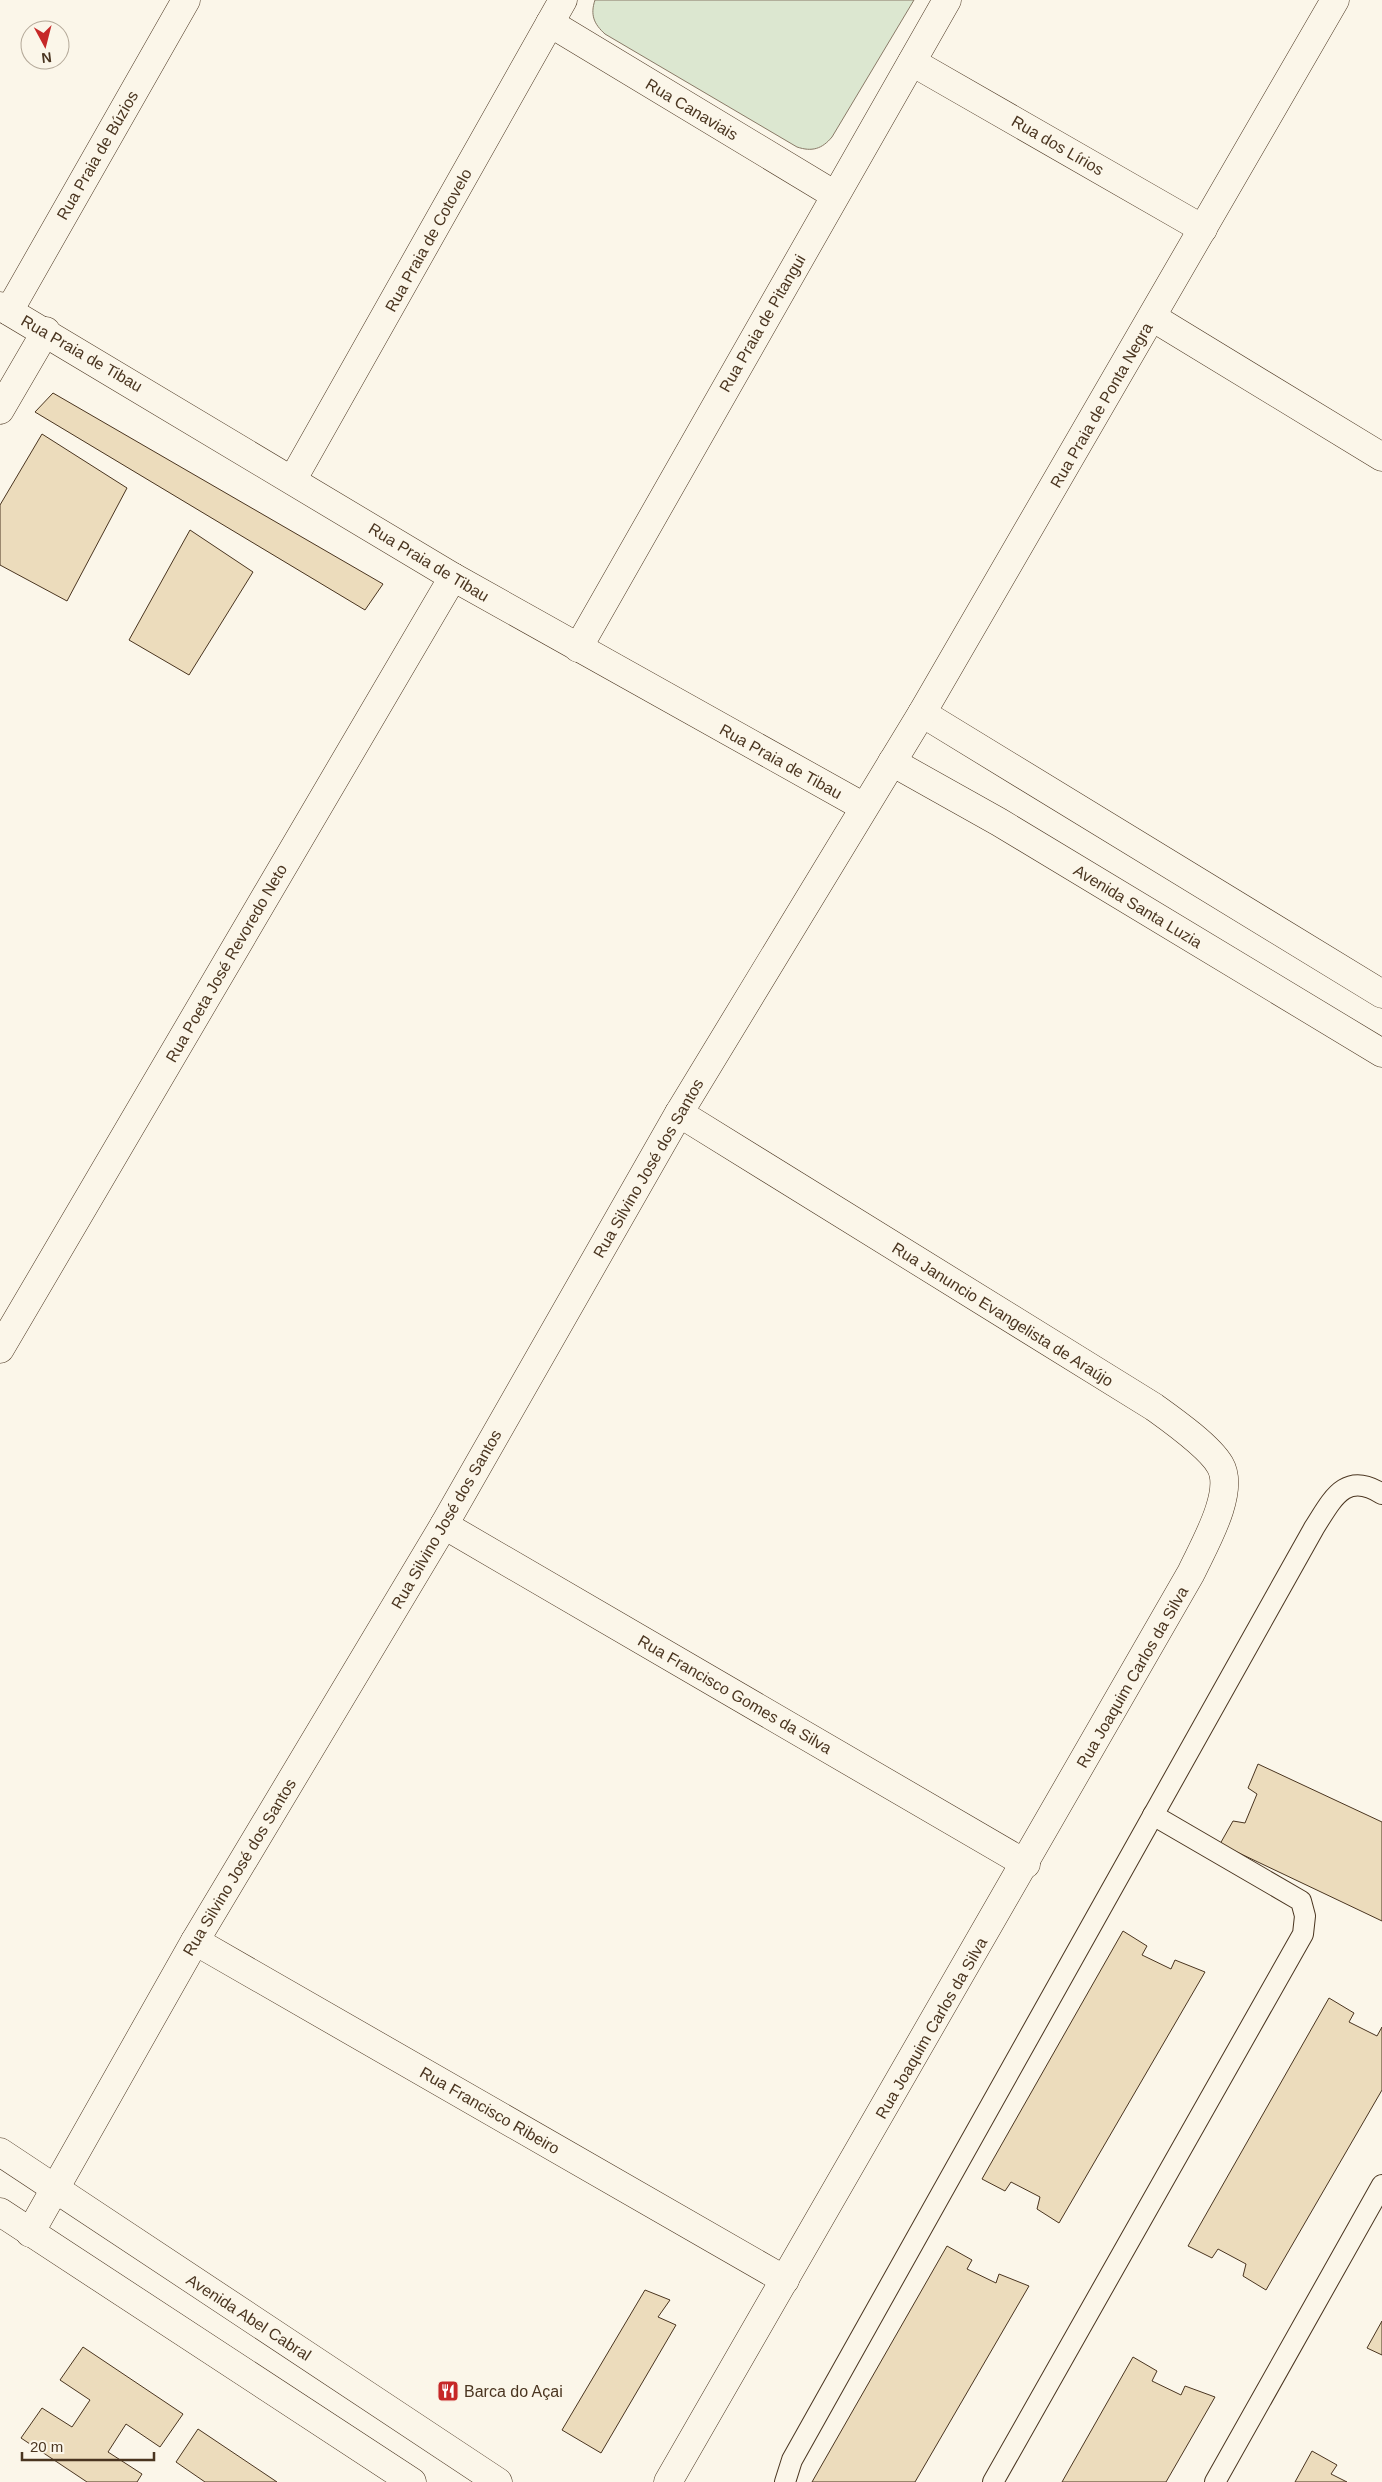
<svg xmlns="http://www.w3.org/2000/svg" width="1382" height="2482" font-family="Helvetica,sans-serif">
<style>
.green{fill:#dce7d0;stroke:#887966}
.building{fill:#ecdcbc;stroke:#4a3520}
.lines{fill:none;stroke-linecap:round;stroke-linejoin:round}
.lane-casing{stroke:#4a3520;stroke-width:22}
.street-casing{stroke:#4a3520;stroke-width:29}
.secondary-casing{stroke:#4a3520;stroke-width:29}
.lane{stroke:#fbf6e9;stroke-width:20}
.street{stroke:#fbf6e9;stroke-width:28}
.secondary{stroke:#fbf6e9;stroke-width:28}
.labels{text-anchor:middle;stroke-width:4;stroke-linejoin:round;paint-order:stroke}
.street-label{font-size:16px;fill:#4a3520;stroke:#fbf6e9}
.poi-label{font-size:16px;fill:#4a3520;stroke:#fbf6e9;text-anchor:start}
</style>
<rect width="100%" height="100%" fill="#fbf6e9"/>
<path class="green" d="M595 0H914L832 137C822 149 812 152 797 147L605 34C594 24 590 15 595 0Z"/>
<g class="building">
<polygon points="53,393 383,584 365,610 35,412"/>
<polygon points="42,434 127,488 67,601 0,565 0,505"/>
<polygon points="190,530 253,572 189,675 129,640"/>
<polygon points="1258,1764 1382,1822 1382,1921 1220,1844 1233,1821 1245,1823 1257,1794 1248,1788"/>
<polygon points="1123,1931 1147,1946 1142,1955 1171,1969 1175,1960 1205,1972 1059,2223 1037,2209 1040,2197 1011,2182 1005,2191 982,2179"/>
<polygon points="1329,1998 1354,2013 1349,2022 1377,2036 1382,2027 1382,2090 1266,2290 1243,2276 1246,2264 1218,2249 1212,2258 1188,2246"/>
<polygon points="947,2246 972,2260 967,2269 996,2283 999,2274 1029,2286 915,2482 812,2482"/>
<polygon points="645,2290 670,2300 658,2317 676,2325 601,2453 562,2430"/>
<polygon points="1382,2321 1382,2355 1367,2348"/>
<polygon points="83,2347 183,2414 160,2447 126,2424 108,2452 142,2474 137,2482 87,2482 21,2438 42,2408 72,2427 90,2400 60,2380"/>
<polygon points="1133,2357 1157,2371 1152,2381 1181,2395 1185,2386 1215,2397 1166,2482 1062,2482"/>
<polygon points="198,2429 277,2482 205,2482 176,2462"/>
<polygon points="1312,2451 1337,2465 1331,2474 1347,2482 1295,2482"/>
</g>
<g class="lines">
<g class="lane-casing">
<g id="lane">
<path d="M785 2482 792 2460 1314 1528C1332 1500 1345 1470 1382 1494"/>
<polyline points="993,2482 1303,1934 1305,1916 1301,1901 1153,1815"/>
<polyline points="1215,2482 1382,2185"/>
</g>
</g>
<g class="street-casing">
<g id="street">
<polyline points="550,23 835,195"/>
<polyline points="912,62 1203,229"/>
<polyline points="0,306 453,577 864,807"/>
<polyline points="9,311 186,0"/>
<polyline points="1152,317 1382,457"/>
<polyline points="0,410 46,331"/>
<polyline points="293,479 563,0"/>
<polyline points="578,648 947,0"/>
<polyline points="922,713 1382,994"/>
<polyline points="892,762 999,822 1382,1053"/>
<polyline points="0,1349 453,577"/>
<polyline points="444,1525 1026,1864"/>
<polyline points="195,1941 785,2280"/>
<polyline points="30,2233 195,1941 444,1525 679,1113 922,713 1335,0"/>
<path d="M668 2482 1191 1573C1203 1547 1236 1492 1220 1465 1209 1446 1172 1420 1154 1407L679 1113"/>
</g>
</g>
<g class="secondary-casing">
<g id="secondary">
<polyline points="0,2152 498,2482"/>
<polyline points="0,2212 412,2482"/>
</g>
</g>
<use href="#lane" class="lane"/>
<use href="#street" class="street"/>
<use href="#secondary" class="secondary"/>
</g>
<defs>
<g id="restaurant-square" transform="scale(1.125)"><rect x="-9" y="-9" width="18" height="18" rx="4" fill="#c62828" stroke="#fbf6e9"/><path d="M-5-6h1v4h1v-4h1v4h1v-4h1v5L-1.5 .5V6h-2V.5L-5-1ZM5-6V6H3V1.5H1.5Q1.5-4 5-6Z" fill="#fff"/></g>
</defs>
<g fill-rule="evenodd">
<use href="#restaurant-square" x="448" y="2391"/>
</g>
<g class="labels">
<g class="street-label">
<text transform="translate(692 109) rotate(31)" y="6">Rua Canaviais</text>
<text transform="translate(1058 145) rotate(30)" y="6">Rua dos Lírios</text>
<text transform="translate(97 155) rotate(-60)" y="6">Rua Praia de Búzios</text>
<text transform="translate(428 240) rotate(-61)" y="6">Rua Praia de Cotovelo</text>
<text transform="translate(762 323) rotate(-60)" y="6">Rua Praia de Pitangui</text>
<text transform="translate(82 353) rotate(30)" y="6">Rua Praia de Tibau</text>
<text transform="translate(1101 405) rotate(-60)" y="6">Rua Praia de Ponta Negra</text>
<text transform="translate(429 562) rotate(31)" y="6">Rua Praia de Tibau</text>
<text transform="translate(781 761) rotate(29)" y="6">Rua Praia de Tibau</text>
<text transform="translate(1138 906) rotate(31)" y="6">Avenida Santa Luzia</text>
<text transform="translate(226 963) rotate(-60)" y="6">Rua Poeta José Revoredo Neto</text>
<text transform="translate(648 1168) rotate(-60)" y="6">Rua Silvino José dos Santos</text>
<text transform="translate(1003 1314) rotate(32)" y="6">Rua Januncio Evangelista de Araújo</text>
<text transform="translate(446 1519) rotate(-60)" y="6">Rua Silvino José dos Santos</text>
<text transform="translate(1132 1677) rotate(-60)" y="6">Rua Joaquim Carlos da Silva</text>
<text transform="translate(735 1694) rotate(30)" y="6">Rua Francisco Gomes da Silva</text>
<text transform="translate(239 1867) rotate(-59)" y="6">Rua Silvino José dos Santos</text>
<text transform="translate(931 2028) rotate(-60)" y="6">Rua Joaquim Carlos da Silva</text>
<text transform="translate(490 2110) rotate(30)" y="6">Rua Francisco Ribeiro</text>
<text transform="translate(249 2317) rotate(33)" y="6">Avenida Abel Cabral</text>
</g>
<g class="poi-label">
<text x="464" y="2397">Barca do Açai</text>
</g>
</g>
<g transform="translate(45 45) rotate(173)"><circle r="24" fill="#fbf6e9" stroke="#b4a999"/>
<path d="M0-4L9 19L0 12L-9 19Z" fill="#c62828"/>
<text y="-8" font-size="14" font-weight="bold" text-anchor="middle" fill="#4a3520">N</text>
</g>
<path d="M22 2452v8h132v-8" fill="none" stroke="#4a3520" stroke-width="2.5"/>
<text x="30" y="2452" font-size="15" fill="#4a3520" stroke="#fbf6e9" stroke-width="4" paint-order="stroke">20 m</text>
</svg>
